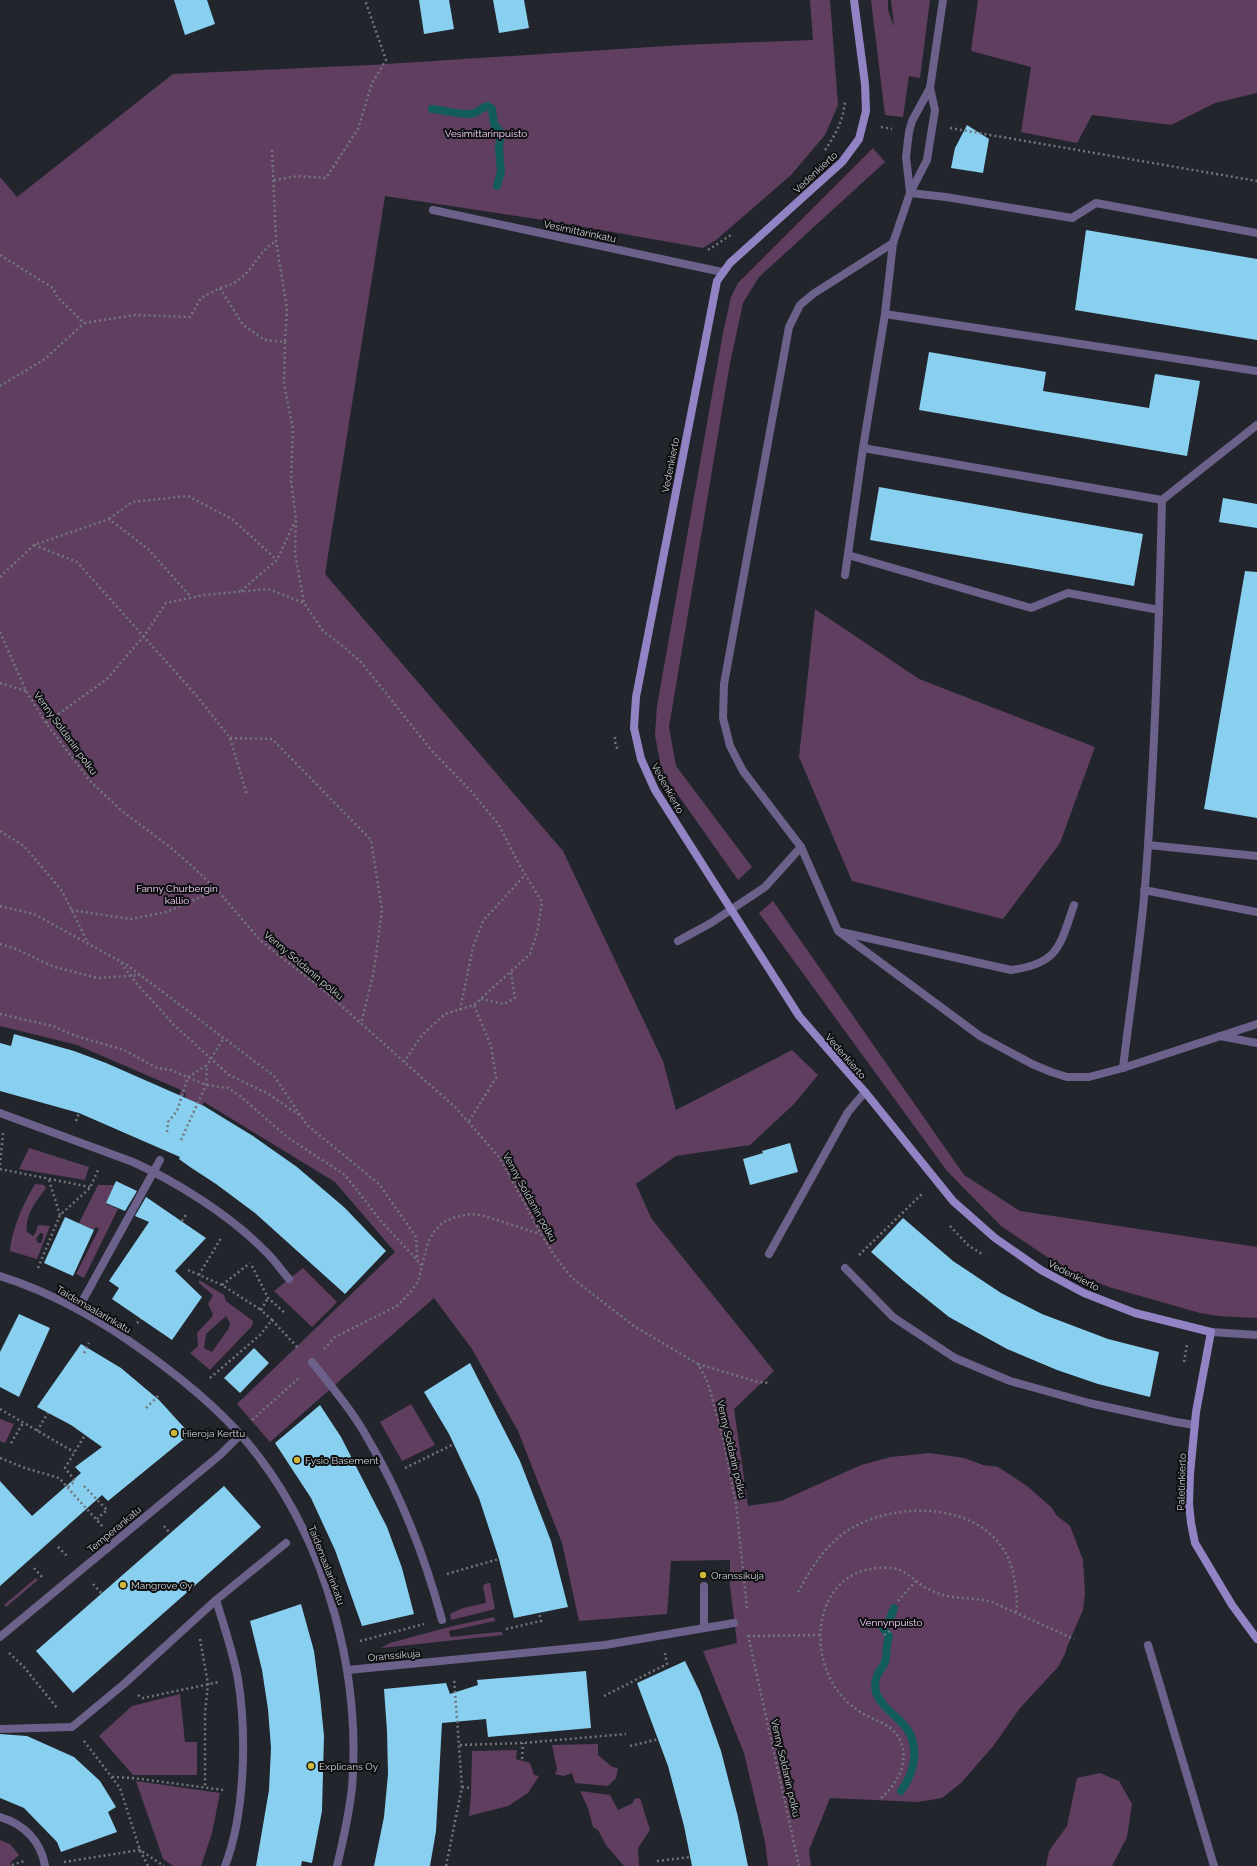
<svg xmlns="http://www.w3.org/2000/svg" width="1257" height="1866" font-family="Raleway,sans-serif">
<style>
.green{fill:#603e60;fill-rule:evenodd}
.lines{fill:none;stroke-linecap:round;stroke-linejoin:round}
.stream{stroke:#125c5d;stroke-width:8}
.building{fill:#89cff0}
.path{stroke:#72767b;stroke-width:2.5;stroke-dasharray:2 3;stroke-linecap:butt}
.lane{stroke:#6b618b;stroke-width:8}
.street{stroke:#6b618b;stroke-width:8}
.secondary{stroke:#9283c5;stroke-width:8}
.poi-dot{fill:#cfb837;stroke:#0d0f11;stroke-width:1.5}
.labels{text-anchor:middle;stroke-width:4;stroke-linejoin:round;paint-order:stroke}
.park-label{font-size:10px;fill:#fcd4fc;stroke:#0d0f11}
.street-label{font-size:10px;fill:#cfd1d5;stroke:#0d0f11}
.poi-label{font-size:10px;fill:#cfd1d5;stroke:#0d0f11;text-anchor:start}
</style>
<rect width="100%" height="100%" fill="#22262c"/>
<g class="green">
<polygon points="810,0 830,0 838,105 825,135 791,175 716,240 703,248 550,221 385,196 325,574 563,851 663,1061 676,1110 792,1050 818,1075 794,1104 750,1145 676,1156 636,1184 651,1218 774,1371 734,1409 748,1506 781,1501 861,1465 891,1457 930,1453 964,1458 983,1465 998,1467 1027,1486 1051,1507 1057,1516 1070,1526 1083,1560 1085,1593 1083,1610 1067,1647 1065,1654 1058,1667 1020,1708 994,1745 961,1783 942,1798 917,1802 830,1798 809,1850 811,1866 768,1866 765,1842 744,1753 703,1651 737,1643 730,1586 730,1560 671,1561 667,1614 579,1621 562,1543 518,1431 472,1349 434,1298 270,1442 237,1404 395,1252 335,1182 204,1102 183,1142 187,1109 185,1092 181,1100 174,1107 181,1090 77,1045 0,1026 0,177 17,197 173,74 371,65 682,45 813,40"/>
<polygon points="871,0 888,0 888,10 894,27 891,0 930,0 920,78 909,76 903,117 885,115"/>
<polygon points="978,0 1257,0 1257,93 1215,103 1171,125 1092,115 1077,143 1021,132 1031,67 971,51"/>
<polygon points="873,148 885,162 759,277 743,303 730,363 669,727 676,766 752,867 738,880 671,785 661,767 655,735 657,706 723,333 731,297 738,283"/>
<polygon points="815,609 919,679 1095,747 1060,843 1003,919 852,881 799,757"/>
<polygon points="773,901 964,1175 1020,1211 1257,1247 1257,1318 1219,1316 1200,1313 1109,1287 1073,1272 1044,1255 1001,1226 947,1171 759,913"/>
<polygon points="29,1148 89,1167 85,1180 19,1169"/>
<path d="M35 1184 44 1185 46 1188C36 1202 25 1214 27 1232L33 1236 35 1234 38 1225 50 1226 37 1259 10 1251C12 1229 24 1202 35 1184ZM40 1233H43V1237L41 1243H38L36 1239Z"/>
<polygon points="98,1185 114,1185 106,1204 118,1209 84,1278 76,1274 99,1229 96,1227 94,1230 79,1223"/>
<polygon points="303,1268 337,1302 312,1327 274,1291"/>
<path d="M199 1280 224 1295 226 1301 253 1321 252 1326 210 1370 190 1353 198 1346 197 1333 212 1317 213 1314 208 1304 213 1295 199 1283ZM226 1316 230 1323 229 1328 212 1352 204 1348 206 1334Z"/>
<polygon points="411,1404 435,1445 402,1461 380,1422"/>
<polygon points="0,1419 14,1424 5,1443 0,1441"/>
<polygon points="36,1578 38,1580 6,1607 4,1605"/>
<polygon points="488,1583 490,1583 495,1609 451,1620 450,1614 463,1608 486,1603 483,1585"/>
<polygon points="494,1617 495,1621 449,1631 450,1637 498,1632 502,1632 503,1635 381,1648 390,1643 449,1627"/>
<polygon points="180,1694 185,1742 197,1742 197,1775 133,1775 99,1736 132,1706"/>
<polygon points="598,1744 598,1755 612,1767 618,1768 616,1778 608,1786 575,1783 572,1773 564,1776 555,1774 557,1769 552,1745"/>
<polygon points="517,1750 516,1759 530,1763 534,1775 539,1776 528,1793 508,1806 469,1816 471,1795 472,1751"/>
<polygon points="1100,1773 1119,1781 1132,1804 1127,1837 1112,1866 1046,1866 1049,1851 1067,1826 1077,1778"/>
<polygon points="136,1781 220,1793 212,1833 201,1866 173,1866 163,1859"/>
<polygon points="580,1791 610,1795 618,1810 633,1803 634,1799 640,1798 650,1830 638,1848 639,1866 624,1866 606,1845 598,1830 593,1827 588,1808"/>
<polygon points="0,1840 10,1844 19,1855 10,1863 12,1866 0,1866"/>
</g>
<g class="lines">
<g class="stream">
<path d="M432 109C442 110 462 115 471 114 478 113 482 107 488 106L492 109 494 124 501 133 499 147 501 172 497 186"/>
<path d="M894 1608 889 1621 883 1628 889 1636C886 1644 887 1650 886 1658 884 1670 872 1673 876 1692 880 1705 895 1715 904 1725 921 1744 915 1772 901 1791"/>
</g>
</g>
<g class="building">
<polygon points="174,0 207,0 215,24 185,35"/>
<polygon points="419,0 449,0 454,29 424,34"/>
<polygon points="493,0 524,0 529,28 499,33"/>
<polygon points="967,125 989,139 983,173 951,168 955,148"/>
<polygon points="1086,230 1257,259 1257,340 1075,310"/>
<polygon points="929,352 1046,372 1043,391 1149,408 1155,374 1200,381 1187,456 919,410"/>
<polygon points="879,487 1143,534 1134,586 870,540"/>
<polygon points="1223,498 1257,504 1257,528 1219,522"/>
<polygon points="1245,571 1257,572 1257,818 1204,809"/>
<polygon points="14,1034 74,1051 106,1063 204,1106 253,1136 297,1167 345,1208 386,1251 345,1294 255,1213 216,1184 190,1167 179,1159 180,1157 79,1113 0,1091 0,1043 11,1046"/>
<polygon points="790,1143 798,1172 750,1185 743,1159 763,1153 762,1151"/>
<polygon points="116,1181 137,1191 125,1211 106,1203"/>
<polygon points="146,1197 206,1238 175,1271 202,1297 172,1340 112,1299 119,1288 109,1281 149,1222 135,1216"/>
<polygon points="65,1217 94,1230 73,1276 44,1263"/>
<polygon points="903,1218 953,1261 1001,1293 1042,1314 1108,1339 1159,1352 1150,1397 1098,1384 1057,1370 1007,1349 949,1317 904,1281 871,1252"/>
<polygon points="19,1314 50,1328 19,1397 0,1387 0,1352"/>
<polygon points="81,1344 121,1368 159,1400 190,1434 108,1501 102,1495 0,1586 0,1481 32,1516 81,1473 75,1467 102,1447 71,1425 37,1407"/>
<polygon points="254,1348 269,1363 240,1393 224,1378"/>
<polygon points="470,1363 520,1461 551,1541 568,1607 514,1618 499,1559 479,1498 449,1434 424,1392"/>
<polygon points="320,1405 341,1437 387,1527 402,1568 414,1614 362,1626 335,1550 311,1498 275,1443"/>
<polygon points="224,1486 261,1527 73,1693 36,1651"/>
<polygon points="301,1604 314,1651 320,1696 324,1736 322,1811 312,1863 302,1861 301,1866 256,1866 269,1790 271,1748 268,1709 262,1670 250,1621"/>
<polygon points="685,1661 700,1692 721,1751 738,1817 748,1866 692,1866 684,1826 668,1766 637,1683"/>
<polygon points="586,1671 591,1728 488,1737 486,1719 442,1723 436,1831 430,1866 374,1866 384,1817 388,1774 387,1731 384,1689 446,1683 450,1694 478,1685 477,1680"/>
<polygon points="0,1734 27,1736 74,1757 100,1781 116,1807 108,1812 117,1832 61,1852 57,1842 24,1808 0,1798"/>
</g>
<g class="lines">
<g class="path">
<polyline points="881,127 892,129"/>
<polyline points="950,128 1257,181"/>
<polyline points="272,150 276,241 287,309 285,342"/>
<path d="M825 150C835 136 844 119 845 100"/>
<polyline points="274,180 298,176 326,178 358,129 372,83 386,60 365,0"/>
<polyline points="708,250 731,235"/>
<polyline points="0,255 53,288 57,297 84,323 135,315 190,317 201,298 220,288 243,325 265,340 285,342 284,384 293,429 291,481 296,519 295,553 304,603 323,631 343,646 361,662 432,751 470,790 499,825 520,866 542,902 537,933 530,954 474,1005 445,1014 422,1035 404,1062"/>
<path d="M220 288C253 280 252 256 276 241"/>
<polyline points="0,386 45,359 84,323"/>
<polyline points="109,519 132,502 188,496 232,519 277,560"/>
<polyline points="34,545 77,562 196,695 230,738 247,795"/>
<polyline points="0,577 34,545 109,519 148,549 191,597"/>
<polyline points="241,591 277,560 295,521"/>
<polyline points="0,632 26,691 46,723 91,782 122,811 170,847 194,868 217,890 261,941 327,993 456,1108 500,1158 541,1234 556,1258 572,1278 634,1326 698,1364 708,1383 723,1438 736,1504 747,1608"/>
<polyline points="0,683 26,691"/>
<polyline points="46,723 107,679 144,636 166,603 204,595 268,589 304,603"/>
<polyline points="615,737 615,742 618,751"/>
<polyline points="230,738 272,739 371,840 382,910 374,970 361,1024"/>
<polyline points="0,831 24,846 62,891 88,943"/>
<polyline points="0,906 34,914 127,965 274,1076 307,1125 379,1184 416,1237 417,1256 418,1262 422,1266"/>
<polyline points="71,910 131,919 166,912 217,890"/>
<polyline points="0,944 14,948 54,967 98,978 140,975"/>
<polyline points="121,963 138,985 174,1025 229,1075 267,1093 299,1115"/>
<polyline points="481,999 504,1004 515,998 511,972"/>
<polyline points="460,1010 473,947 483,921 525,875"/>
<polyline points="0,1014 53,1026 76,1036 124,1050 157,1068 171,1070 206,1085 228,1088 239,1095 287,1137 345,1175 381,1221 418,1261"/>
<polyline points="76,1121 79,1113"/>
<polyline points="469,1121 496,1078 491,1046 474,1005"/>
<polyline points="167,1132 168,1122 177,1111 188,1077 207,1065 224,1038"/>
<polyline points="181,1140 206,1085 207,1065"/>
<polyline points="0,1165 3,1133"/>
<polyline points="0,1169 90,1187"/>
<polyline points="49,1180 60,1215"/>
<polyline points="182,1221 187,1213"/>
<polyline points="950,1226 969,1246 984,1255"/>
<polyline points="859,1255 922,1194"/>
<polyline points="252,1266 268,1298 285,1313"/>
<polyline points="38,1268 60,1215 90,1188 99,1168"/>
<polyline points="188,1270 222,1285 261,1310"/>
<polyline points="199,1275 221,1238"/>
<polyline points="222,1285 250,1263"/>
<polyline points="272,1320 299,1349"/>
<polyline points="137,1323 141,1319"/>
<polyline points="324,1349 335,1337 397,1306 409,1294 418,1282 428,1242 434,1232 443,1222 456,1217 470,1214 481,1215 540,1234"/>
<polyline points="84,1353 89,1343"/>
<polyline points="1184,1362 1187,1345"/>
<polyline points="698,1364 758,1382 770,1383"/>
<polyline points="210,1378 260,1335 272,1320 261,1310 268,1298"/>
<polyline points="146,1408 159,1395"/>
<polyline points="0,1409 74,1452"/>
<polyline points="252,1420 300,1377"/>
<polyline points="37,1431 48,1413"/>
<polyline points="11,1443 23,1423"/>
<polyline points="0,1458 25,1468 59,1478 103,1527"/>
<polyline points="405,1468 454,1444"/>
<polyline points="84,1486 107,1510 97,1519"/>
<polyline points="68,1487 75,1481 65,1468 85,1435"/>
<polyline points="164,1526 170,1533"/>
<polyline points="58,1547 68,1557"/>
<polyline points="34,1568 43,1578"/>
<polyline points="447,1574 499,1559"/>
<polyline points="93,1584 102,1594"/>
<path d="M798 1592C812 1567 827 1542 852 1528 907 1496 1006 1505 1015 1583 1016 1593 1018 1602 1016 1612"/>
<polyline points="898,1601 916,1581"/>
<polyline points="506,1629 541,1621 539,1613"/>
<polyline points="748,1635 799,1866"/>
<polyline points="884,1635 891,1630"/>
<polyline points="748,1636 820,1635"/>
<polyline points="200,1639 208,1684 205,1713 205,1788"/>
<polyline points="360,1641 424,1624"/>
<polyline points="9,1653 24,1667 57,1708"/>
<polyline points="138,1695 143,1698 219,1682"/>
<polyline points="604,1696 667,1664 665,1653"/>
<polyline points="84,1741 120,1788 140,1850 148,1866"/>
<polyline points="460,1745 523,1743 626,1734"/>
<polyline points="630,1746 659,1739"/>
<polyline points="522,1759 523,1743"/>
<polyline points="112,1777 134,1778 223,1790"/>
<polyline points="462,1787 470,1788"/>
<path d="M881 1798C897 1784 909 1764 901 1742 893 1722 871 1721 856 1709 849 1704 842 1697 837 1690 803 1642 821 1562 891 1568 906 1569 917 1584 930 1590 952 1601 970 1596 992 1602L1074 1639"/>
<polyline points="657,1861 691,1857"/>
<polyline points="64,1862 140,1850 164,1866"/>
<polyline points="12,1865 24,1861"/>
<polyline points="446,1866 462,1787 454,1678"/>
</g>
<g class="lane">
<polyline points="910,192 906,157 909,132 912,121 930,88 943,0"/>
<polyline points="910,193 946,197 1072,218 1096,203 1257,233"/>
<polyline points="893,243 813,294 800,305 789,327 724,684 723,718 730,746 743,771 801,847 838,931 980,1036 1032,1064 1051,1072 1067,1077 1089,1077 1123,1068 1257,1024"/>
<polyline points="885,314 1257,371"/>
<polyline points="863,448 1162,500 1257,425"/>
<polyline points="848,555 1031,608 1068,593 1159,610"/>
<polyline points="845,575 863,448 885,314 893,243 910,193 927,160 935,110 930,88"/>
<polyline points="1148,845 1257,856"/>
<polyline points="1144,890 1257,912"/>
<path d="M841 932 1011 970C1059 964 1060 945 1074 905"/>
<polyline points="678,941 711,923 765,887 801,847"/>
<polyline points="1220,1036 1257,1043"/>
<path d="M1123 1068C1130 1008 1140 947 1145 887 1155 758 1159 629 1162 500"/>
<path d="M0 1113 133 1162C177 1182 231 1216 265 1251 274 1259 281 1270 289 1279"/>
<polyline points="769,1254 848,1112 865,1092"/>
<polyline points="845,1268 893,1317 955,1358 1010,1381 1089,1403 1176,1422 1195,1425"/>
<polyline points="78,1309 160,1160"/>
<path d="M312 1362C332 1387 353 1412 368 1439 401 1495 425 1557 442 1620"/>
<path d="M216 1600C224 1626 233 1652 238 1679 247 1734 245 1814 225 1866"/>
<polyline points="1148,1645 1214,1866"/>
<polyline points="0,1729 72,1727 124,1684 216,1600 286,1543"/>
<path d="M0 1817C24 1824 41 1841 45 1866"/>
</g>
<g class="street">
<polyline points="433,210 722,272"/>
<path d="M0 1276C54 1293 103 1321 149 1355 189 1384 229 1417 259 1457 328 1548 361 1675 352 1788 349 1814 343 1841 337 1866"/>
<polyline points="1211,1332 1257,1335"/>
<polyline points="704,1586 704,1627"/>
<polyline points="0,1637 220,1455 240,1435"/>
<polyline points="348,1670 605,1645 734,1623"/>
</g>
<polyline class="secondary" points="854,0 865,84 866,111 859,139 842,162 730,263 717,281 636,697 634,728 641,759 655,790 799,1016 865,1092 953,1201 995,1238 1041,1270 1084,1293 1135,1313 1211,1332 1196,1412 1190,1474 1189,1504 1191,1523 1195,1543 1232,1605 1257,1639"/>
</g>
<g class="poi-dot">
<circle cx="174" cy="1433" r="4"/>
<circle cx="297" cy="1460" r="4"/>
<circle cx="703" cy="1575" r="4"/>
<circle cx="123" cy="1585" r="4"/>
<circle cx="311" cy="1766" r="4"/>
</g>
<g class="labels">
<g class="park-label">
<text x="486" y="137">Vesimittarinpuisto</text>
<text x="177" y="892">Fanny Churbergin<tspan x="177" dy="12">kallio</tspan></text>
<text x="891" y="1626">Vennynpuisto</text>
</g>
<g class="street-label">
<text transform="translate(815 172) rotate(-43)" y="4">Vedenkierto</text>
<text transform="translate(580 231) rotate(12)" y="4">Vesimittarinkatu</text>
<text transform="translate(670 465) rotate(-79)" y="4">Vedenkierto</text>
<text transform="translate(66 733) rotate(54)" y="4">Venny Soldanin polku</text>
<text transform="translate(668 788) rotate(61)" y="4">Vedenkierto</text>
<text transform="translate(304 965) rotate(40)" y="4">Venny Soldanin polku</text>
<text transform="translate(846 1056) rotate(49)" y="4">Vedenkierto</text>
<text transform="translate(530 1197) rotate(61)" y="4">Venny Soldanin polku</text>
<text transform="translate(1074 1275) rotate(27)" y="4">Vedenkierto</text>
<text transform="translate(94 1309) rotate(30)" y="4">Taidemaalarinkatu</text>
<text transform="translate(732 1449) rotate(77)" y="4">Venny Soldanin polku</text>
<text transform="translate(1181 1482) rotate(-88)" y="4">Paletinkierto</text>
<text transform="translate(114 1529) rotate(-40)" y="4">Temperankatu</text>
<text transform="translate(327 1565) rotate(69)" y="4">Taidemaalarinkatu</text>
<text transform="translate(394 1655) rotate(-5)" y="4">Oranssikuja</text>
<text transform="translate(786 1768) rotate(77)" y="4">Venny Soldanin polku</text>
</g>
<g class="poi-label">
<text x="182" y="1437">Hieroja Kerttu</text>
<text x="305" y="1464">Fysio Basement</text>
<text x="711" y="1579">Oranssikuja</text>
<text x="131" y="1589">Mangrove Oy</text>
<text x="319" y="1770">Explicans Oy</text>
</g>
</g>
</svg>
